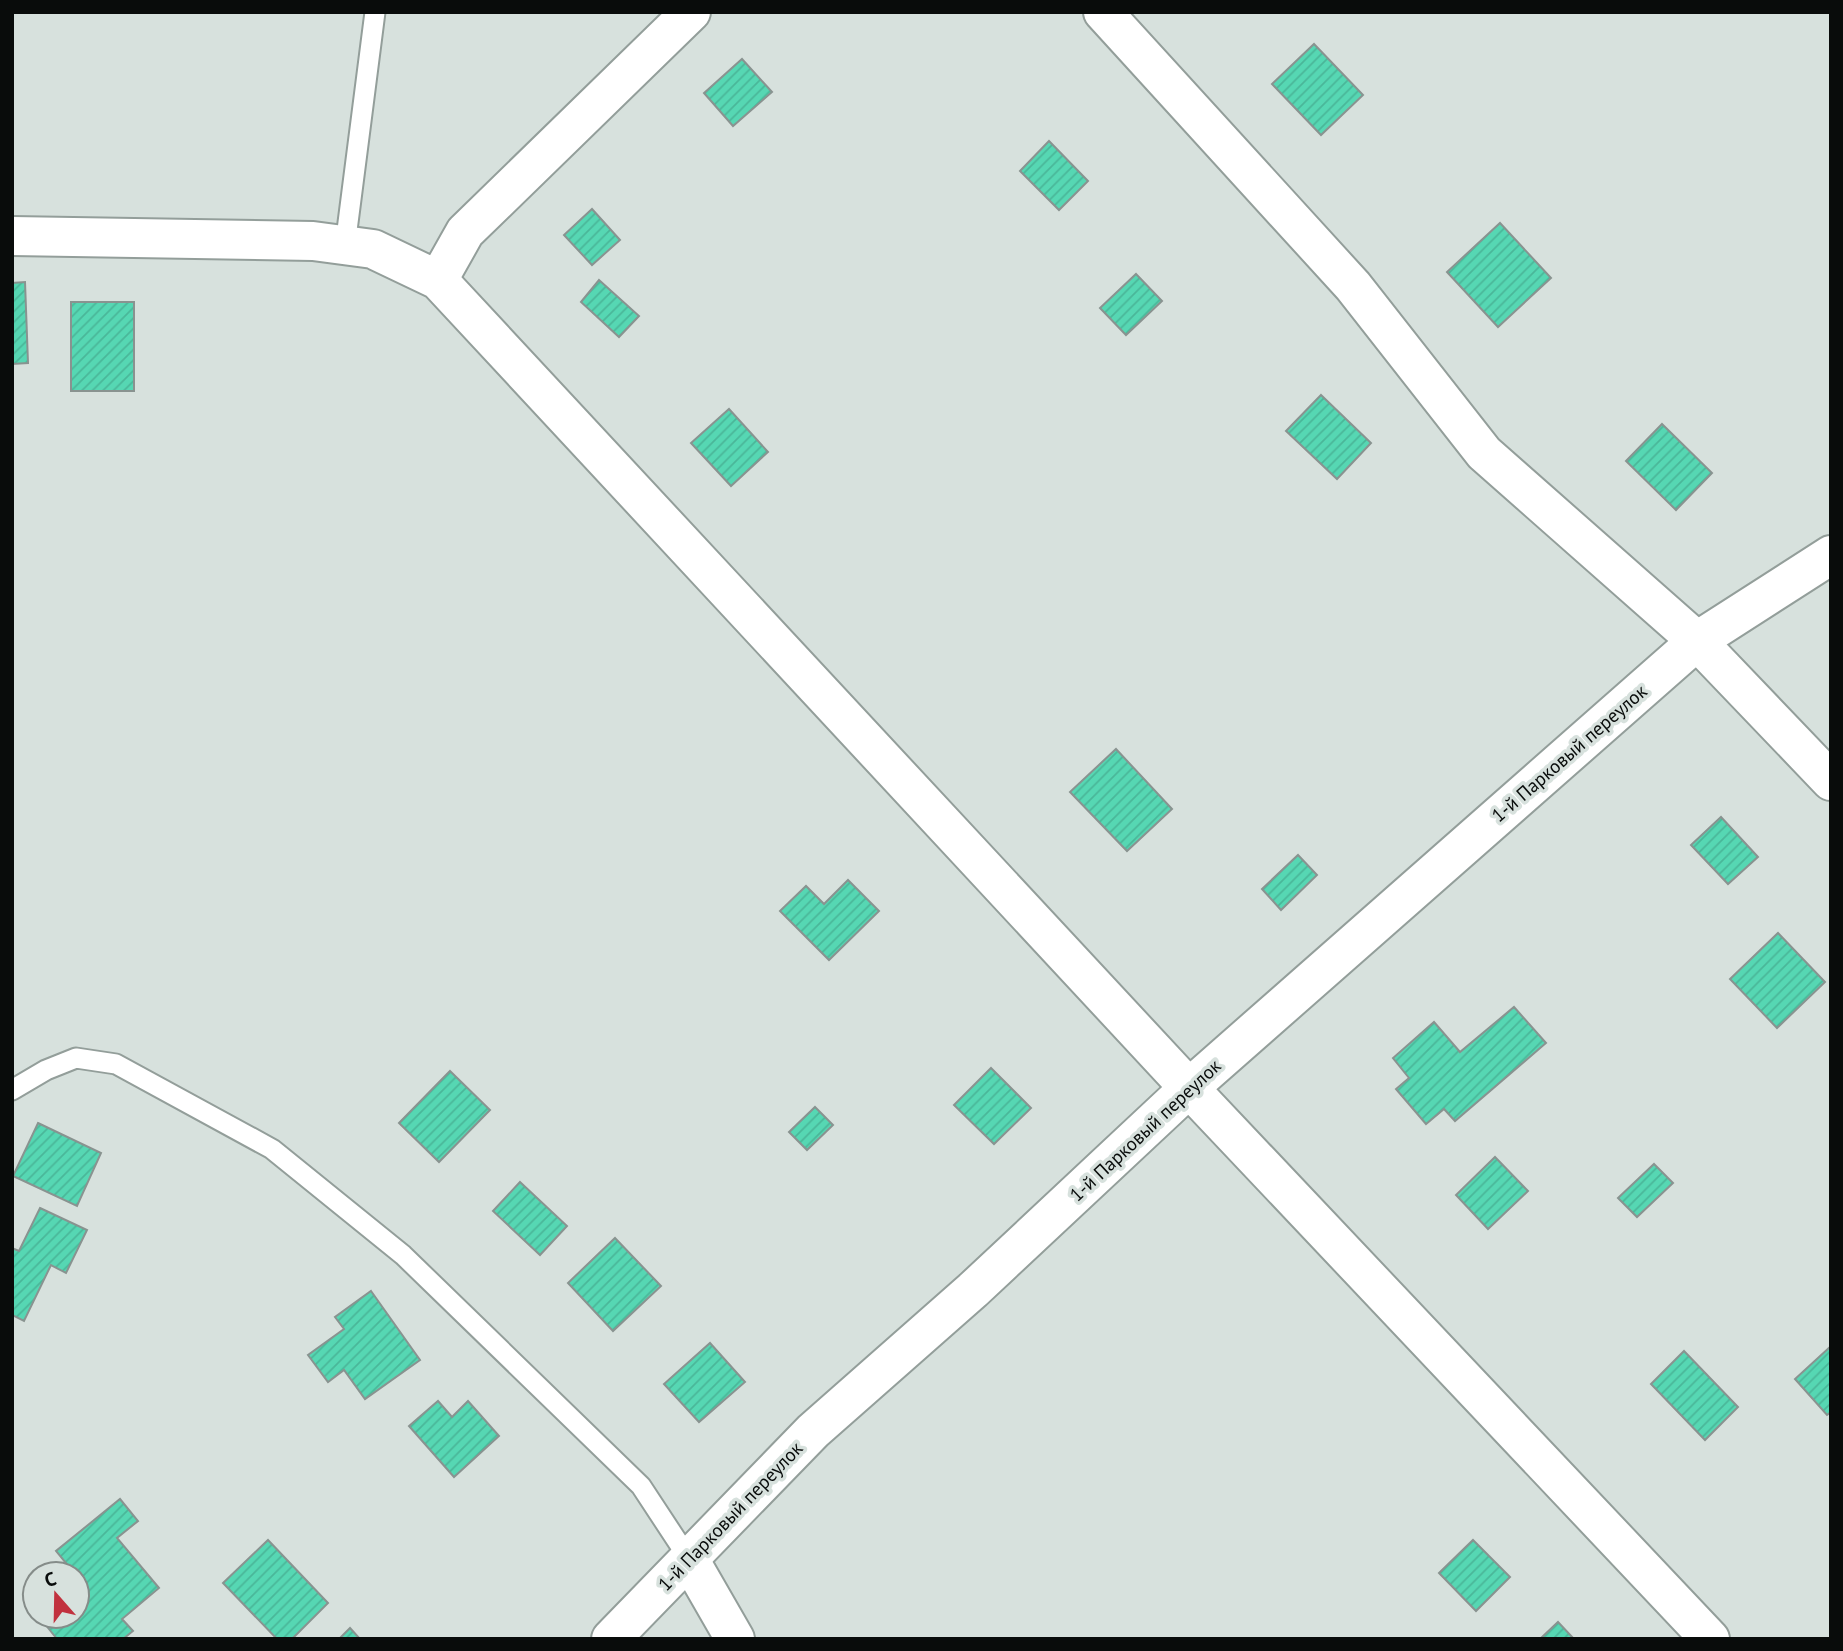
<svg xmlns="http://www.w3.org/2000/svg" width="1843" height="1651" font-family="'PT Sans',sans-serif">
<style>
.building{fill:url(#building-hatch);stroke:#899390;stroke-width:2}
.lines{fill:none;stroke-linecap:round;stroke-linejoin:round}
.lane-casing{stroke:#939e9a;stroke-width:23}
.street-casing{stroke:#939e9a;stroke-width:42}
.lane{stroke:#fff;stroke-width:19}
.street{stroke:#fff;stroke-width:38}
.labels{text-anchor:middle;stroke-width:7;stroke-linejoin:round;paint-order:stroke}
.street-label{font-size:19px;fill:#090c0b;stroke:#d7e1dd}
</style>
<defs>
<pattern id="building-hatch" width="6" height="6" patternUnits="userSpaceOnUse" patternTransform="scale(1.75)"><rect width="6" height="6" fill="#56d7b3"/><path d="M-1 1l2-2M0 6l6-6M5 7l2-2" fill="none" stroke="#4ab799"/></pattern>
</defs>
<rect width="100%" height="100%" fill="#d7e1dd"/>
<g class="building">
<polygon points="1314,44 1363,95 1321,135 1272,84"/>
<polygon points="742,59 772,92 733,126 704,93"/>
<polygon points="1049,141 1088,181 1059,210 1020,171"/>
<polygon points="592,209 620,240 592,265 564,235"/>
<polygon points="1500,223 1551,278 1498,327 1447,272"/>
<polygon points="1136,274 1162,301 1126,335 1100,308"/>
<polygon points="599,280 639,316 619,337 581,302"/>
<polygon points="25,282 28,363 12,364 12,283"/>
<rect x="71" y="302" width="63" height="89"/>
<polygon points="1321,395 1371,443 1337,479 1286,431"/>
<polygon points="729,409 768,452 731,486 691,443"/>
<polygon points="1662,424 1712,473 1676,510 1626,461"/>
<polygon points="1116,749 1172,809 1127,851 1070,792"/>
<polygon points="1721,817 1758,857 1728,884 1691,845"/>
<polygon points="1298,855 1317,875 1281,910 1262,889"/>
<polygon points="848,880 879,911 829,960 780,911 806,886 824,904"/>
<polygon points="1778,933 1825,982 1777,1028 1730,979"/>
<polygon points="1514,1007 1546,1043 1455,1121 1444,1109 1426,1124 1396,1089 1409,1078 1393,1058 1434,1022 1460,1052"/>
<polygon points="991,1068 1031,1108 994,1144 954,1105"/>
<polygon points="450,1071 490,1110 439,1162 399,1123"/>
<polygon points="815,1107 833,1125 807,1150 789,1132"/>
<polygon points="38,1123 101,1153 77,1206 13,1176"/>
<polygon points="1495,1157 1528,1191 1488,1229 1456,1195"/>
<polygon points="1654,1164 1673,1183 1637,1217 1618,1198"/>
<polygon points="520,1182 567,1226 540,1255 493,1211"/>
<polygon points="40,1208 87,1230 66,1273 51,1265 24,1321 12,1315 12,1248 19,1251"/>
<polygon points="615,1238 661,1286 613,1331 568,1283"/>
<polygon points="371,1291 420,1360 365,1399 344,1370 328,1382 308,1355 344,1329 335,1317"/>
<polygon points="710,1343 745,1382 699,1422 664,1384"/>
<polygon points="1831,1346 1831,1412 1827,1415 1795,1379"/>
<polygon points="1684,1351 1738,1407 1705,1440 1651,1384"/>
<polygon points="438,1401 452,1417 468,1401 499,1436 454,1477 409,1426"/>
<polygon points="120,1499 138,1521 117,1538 159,1588 122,1619 133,1631 123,1639 57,1639 41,1619 45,1616 77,1616 77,1590 84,1585 56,1551"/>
<polygon points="268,1540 328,1603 292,1639 277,1639 223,1583"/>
<polygon points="1473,1540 1510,1577 1476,1611 1439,1573"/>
<polygon points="1558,1622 1574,1639 1540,1639"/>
<polygon points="350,1628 360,1639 339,1639"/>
</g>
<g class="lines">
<g class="lane-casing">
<g id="lane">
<polyline points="345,246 375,12"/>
<polyline points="12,1090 46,1070 76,1058 116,1064 272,1149 403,1255 641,1486 689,1559"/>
</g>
</g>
<g class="street-casing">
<g id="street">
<polyline points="1103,12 1353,286 1484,453 1697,641 1831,781"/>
<polyline points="12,236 313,241 373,249 438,280 1189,1088 1710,1639"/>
<polyline points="438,280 465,232 691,12"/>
<polyline points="689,1559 735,1639"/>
<polyline points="611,1639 813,1431 973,1290 1189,1088 1697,641 1831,555"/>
</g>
</g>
<use href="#lane" class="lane"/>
<use href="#street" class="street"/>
</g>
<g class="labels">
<g class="street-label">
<text transform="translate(1569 753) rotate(-41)" y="7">1-й Парковый переулок</text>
<text transform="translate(1145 1130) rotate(-43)" y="7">1-й Парковый переулок</text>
<text transform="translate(730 1516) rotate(-46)" y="7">1-й Парковый переулок</text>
</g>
</g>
<rect width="1843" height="1651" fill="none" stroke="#090c0b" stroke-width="28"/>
<g transform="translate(56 1595) rotate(340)"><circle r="33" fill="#d7e1dd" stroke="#858c89" stroke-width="2"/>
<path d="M0-5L12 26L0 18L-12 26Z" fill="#c1313e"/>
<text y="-10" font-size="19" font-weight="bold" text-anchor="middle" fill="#090c0b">С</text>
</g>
</svg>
